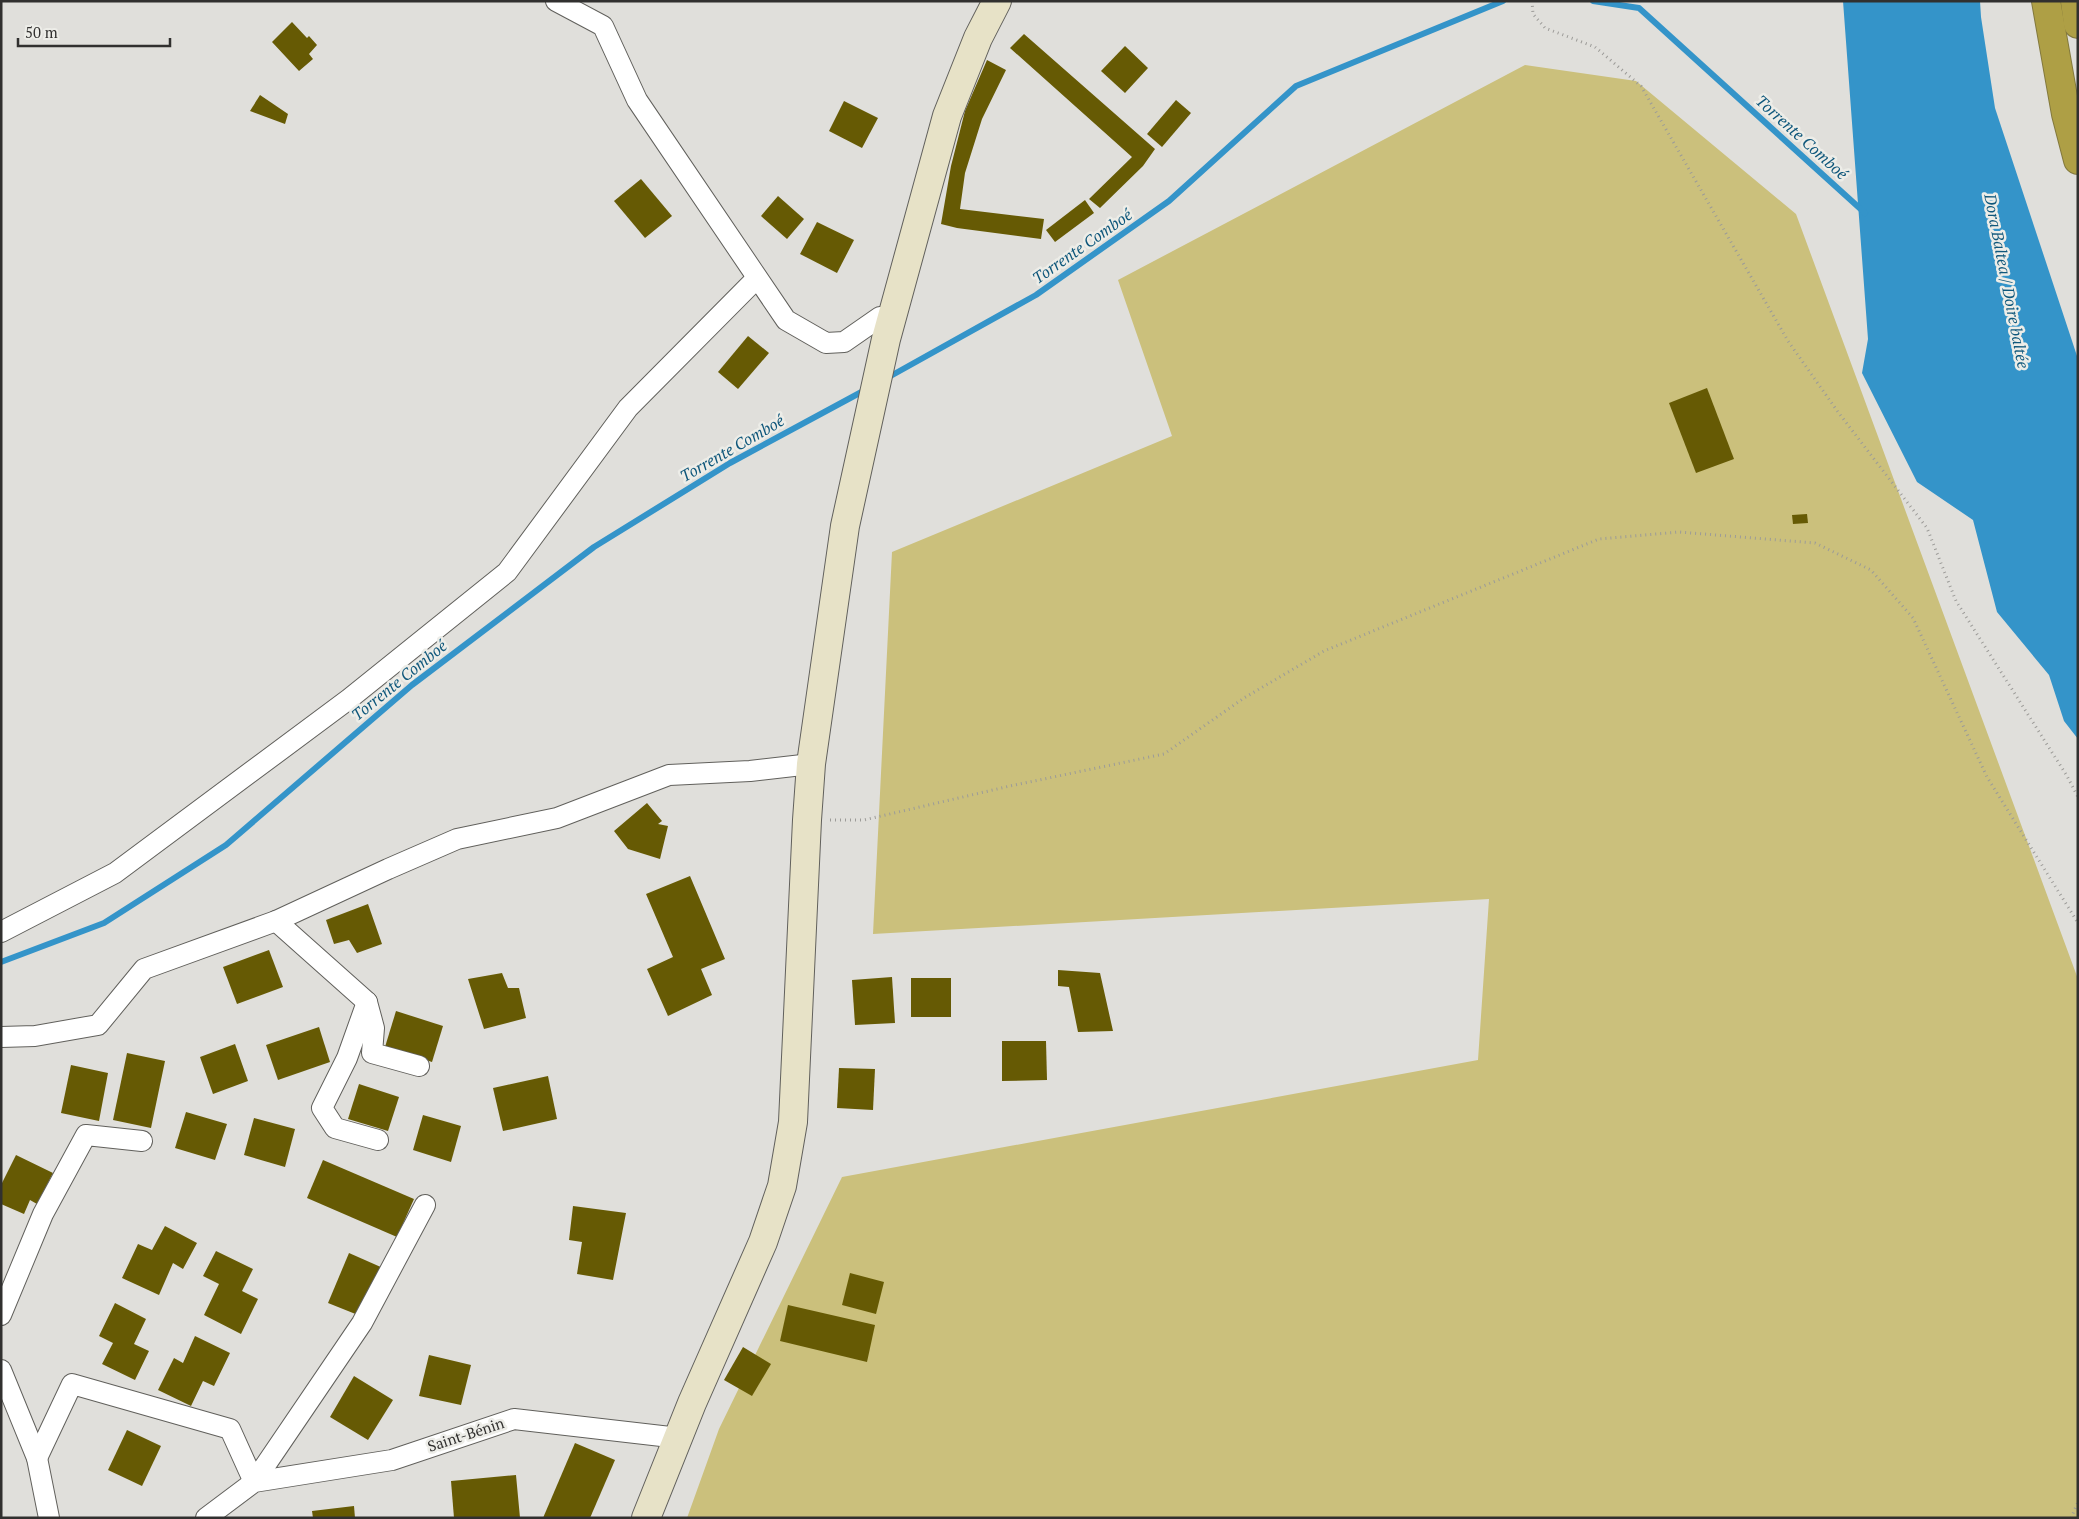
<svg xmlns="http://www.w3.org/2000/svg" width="2079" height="1519" font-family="'PT Serif',serif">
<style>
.green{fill:#cbc07c}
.water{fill:#3494c9}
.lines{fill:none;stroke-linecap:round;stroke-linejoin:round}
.stream{stroke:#3494c9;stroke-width:6}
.building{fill:#665a04}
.minor-casing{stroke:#61605c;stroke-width:22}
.secondary-casing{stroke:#61605c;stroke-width:30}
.motorway-casing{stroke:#82783d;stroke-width:30}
.path{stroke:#9c9b98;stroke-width:3;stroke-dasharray:1 4;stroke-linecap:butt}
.minor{stroke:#fff;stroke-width:20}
.secondary{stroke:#e7e2c7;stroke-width:28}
.motorway{stroke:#ae9f45;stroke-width:28}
.labels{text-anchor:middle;stroke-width:5;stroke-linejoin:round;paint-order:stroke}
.street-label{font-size:15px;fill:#31302f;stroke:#edede8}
.water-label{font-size:16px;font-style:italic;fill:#0f577b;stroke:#edede8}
</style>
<rect width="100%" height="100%" fill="#e0dfdb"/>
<polygon class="green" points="1525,65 1636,81 1796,214 2078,979 2078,1518 687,1518 719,1429 842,1177 1478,1060 1489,899 873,934 892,552 1172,436 1118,280"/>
<polygon class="water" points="1843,1 1980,1 1981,17 1995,108 2078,359 2078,739 2064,721 2049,675 1997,612 1973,520 1917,482 1862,373 1868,339"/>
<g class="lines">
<g class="stream">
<polyline points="1593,1 1639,8 1865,213"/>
<polyline points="887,378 1036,295 1169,201 1296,86 1503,1"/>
<polyline points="1,962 104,923 226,845 412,685 594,547 730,463 867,389"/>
</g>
</g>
<g class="building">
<polygon points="292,22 307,38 309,36 317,45 309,54 313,59 299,71 272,42"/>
<polygon points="1024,34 1155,149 1143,166 1100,208 1089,199 1132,157 1010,48"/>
<polygon points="1125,46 1148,68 1125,93 1101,71"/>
<polygon points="987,60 1006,70 982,119 965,173 960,209 1044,219 1041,239 957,228 941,224 951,166 965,111"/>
<polygon points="260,95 288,114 285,124 250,111"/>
<polygon points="1176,100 1191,113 1162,147 1147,134"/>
<polygon points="844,101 878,118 862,148 829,131"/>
<polygon points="641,179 672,216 645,238 614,201"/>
<polygon points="778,196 804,219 787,239 761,216"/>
<polygon points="1085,200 1094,213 1055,242 1046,230"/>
<polygon points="817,222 854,240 837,273 800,254"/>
<polygon points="748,336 769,353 738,389 718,372"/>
<polygon points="1707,388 1734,459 1696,473 1669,403"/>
<polygon points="1807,514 1808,523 1793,524 1792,515"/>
<polygon points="647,803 662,821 658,824 668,826 660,859 628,849 614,831"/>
<polygon points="690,876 725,959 701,969 712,995 668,1016 647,969 673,957 646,894"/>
<polygon points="368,904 382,944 357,953 349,940 334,944 326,920"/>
<polygon points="269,950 283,987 237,1004 223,967"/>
<polygon points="1058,970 1100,973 1113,1031 1078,1032 1069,987 1058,986"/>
<polygon points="502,973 508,988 519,988 526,1018 484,1029 468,979"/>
<polygon points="892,977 895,1023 855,1025 852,980"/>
<rect x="911" y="978" width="40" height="39"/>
<polygon points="396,1011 443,1026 432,1062 385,1047"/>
<polygon points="319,1027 330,1062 278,1080 266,1045"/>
<polygon points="1002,1041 1046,1041 1047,1080 1002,1081"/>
<polygon points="235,1044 248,1081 213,1094 200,1057"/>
<polygon points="127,1053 165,1061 151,1128 113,1120"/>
<polygon points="71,1065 108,1073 99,1121 61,1113"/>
<polygon points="839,1068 875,1069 873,1110 837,1108"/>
<polygon points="548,1076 557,1119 503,1131 493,1088"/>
<polygon points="359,1084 399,1097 388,1131 348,1119"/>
<polygon points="186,1112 227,1124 215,1160 175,1148"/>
<polygon points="423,1115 461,1126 451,1162 413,1150"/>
<polygon points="254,1118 295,1129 285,1167 244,1155"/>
<polygon points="16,1155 53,1173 37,1204 30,1200 24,1214 1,1204 1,1185"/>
<polygon points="323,1160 414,1199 397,1237 307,1198"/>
<polygon points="573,1206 626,1213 613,1280 577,1274 582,1242 569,1240"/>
<polygon points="165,1226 197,1243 183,1269 173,1263 159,1295 122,1278 138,1244 152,1250"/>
<polygon points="216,1251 253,1269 242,1291 258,1299 241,1334 204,1315 219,1284 203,1276"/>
<polygon points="349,1253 383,1268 358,1315 328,1303"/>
<polygon points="850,1273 884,1282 876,1314 842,1305"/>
<polygon points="115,1303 146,1319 134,1344 149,1351 135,1380 102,1364 113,1343 99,1336"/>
<polygon points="788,1305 875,1325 867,1362 780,1341"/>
<polygon points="195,1336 230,1353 214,1386 203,1381 191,1406 158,1390 174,1358 183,1363"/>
<polygon points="743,1347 771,1364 752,1396 724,1380"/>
<polygon points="429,1355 471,1365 461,1405 419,1396"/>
<polygon points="354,1376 393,1400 368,1440 330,1417"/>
<polygon points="127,1430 161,1446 142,1486 108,1470"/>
<polygon points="575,1443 615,1460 590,1518 543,1518"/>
<polygon points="516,1475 520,1518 454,1518 451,1481"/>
<polygon points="354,1506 355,1518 313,1518 312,1511"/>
</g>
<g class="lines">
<g class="minor-casing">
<g id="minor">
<polyline points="556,1 603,26 637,100 786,320 826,343 844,342 880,317 891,318"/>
<polyline points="276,921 367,1002 374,1028 372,1053 419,1066"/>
<polyline points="1,932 115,873 349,699 507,572 628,408 757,278"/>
<polyline points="367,1002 347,1058 322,1108 335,1128 378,1140"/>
<polyline points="1,1037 35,1036 98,1025 144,969 276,921 388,869 457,839 557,818 669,775 750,771 811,764"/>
<polyline points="1,1315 43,1214 86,1135 142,1141"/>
<polyline points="1,1370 37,1458 49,1518"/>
<polyline points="37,1458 72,1384 230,1429 254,1482 362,1323 425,1205"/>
<polyline points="206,1518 254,1482 392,1460 514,1419 679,1438"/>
</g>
</g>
<g class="secondary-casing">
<polyline id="secondary" points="646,1518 692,1403 763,1242 782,1186 793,1122 807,820 811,764 845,526 886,339 947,116 978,38 997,1"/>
</g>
<g class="motorway-casing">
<g id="motorway">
<polyline points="2046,1 2066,114 2078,160"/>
<polyline points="2075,1 2078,24"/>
</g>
</g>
<g class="path">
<polyline points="1532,1 1533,14 1545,28 1595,47 1641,86 1788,341 1838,412 1927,528 1956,601 2067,776 2078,797"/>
<polyline points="830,820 864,820 1010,786 1164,754 1244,698 1324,651 1599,539 1679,532 1815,543 1871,570 1913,618 1987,777 2078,923"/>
<polyline points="2071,1518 2078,1502"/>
</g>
<use href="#minor" class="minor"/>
<use href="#secondary" class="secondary"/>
<use href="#motorway" class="motorway"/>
</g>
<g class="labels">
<g class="street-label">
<text transform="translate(466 1435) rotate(-18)" y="5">Saint-Bénin</text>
</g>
<g class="water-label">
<text transform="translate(1802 137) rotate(42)" y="6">Torrente Comboé</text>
<text transform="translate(1082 246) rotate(-35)" y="6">Torrente Comboé</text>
<text transform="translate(2007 281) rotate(79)" y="6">Dora Baltea / Doire baltée</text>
<text transform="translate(732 448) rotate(-30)" y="6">Torrente Comboé</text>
<text transform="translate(399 680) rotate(-39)" y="6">Torrente Comboé</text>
</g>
</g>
<rect width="2079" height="1519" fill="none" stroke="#31302f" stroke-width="5"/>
<path d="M18 38v8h152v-8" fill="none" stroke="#31302f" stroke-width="2.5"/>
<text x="25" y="38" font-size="15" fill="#31302f" stroke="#edede8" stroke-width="4" paint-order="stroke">50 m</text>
</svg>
